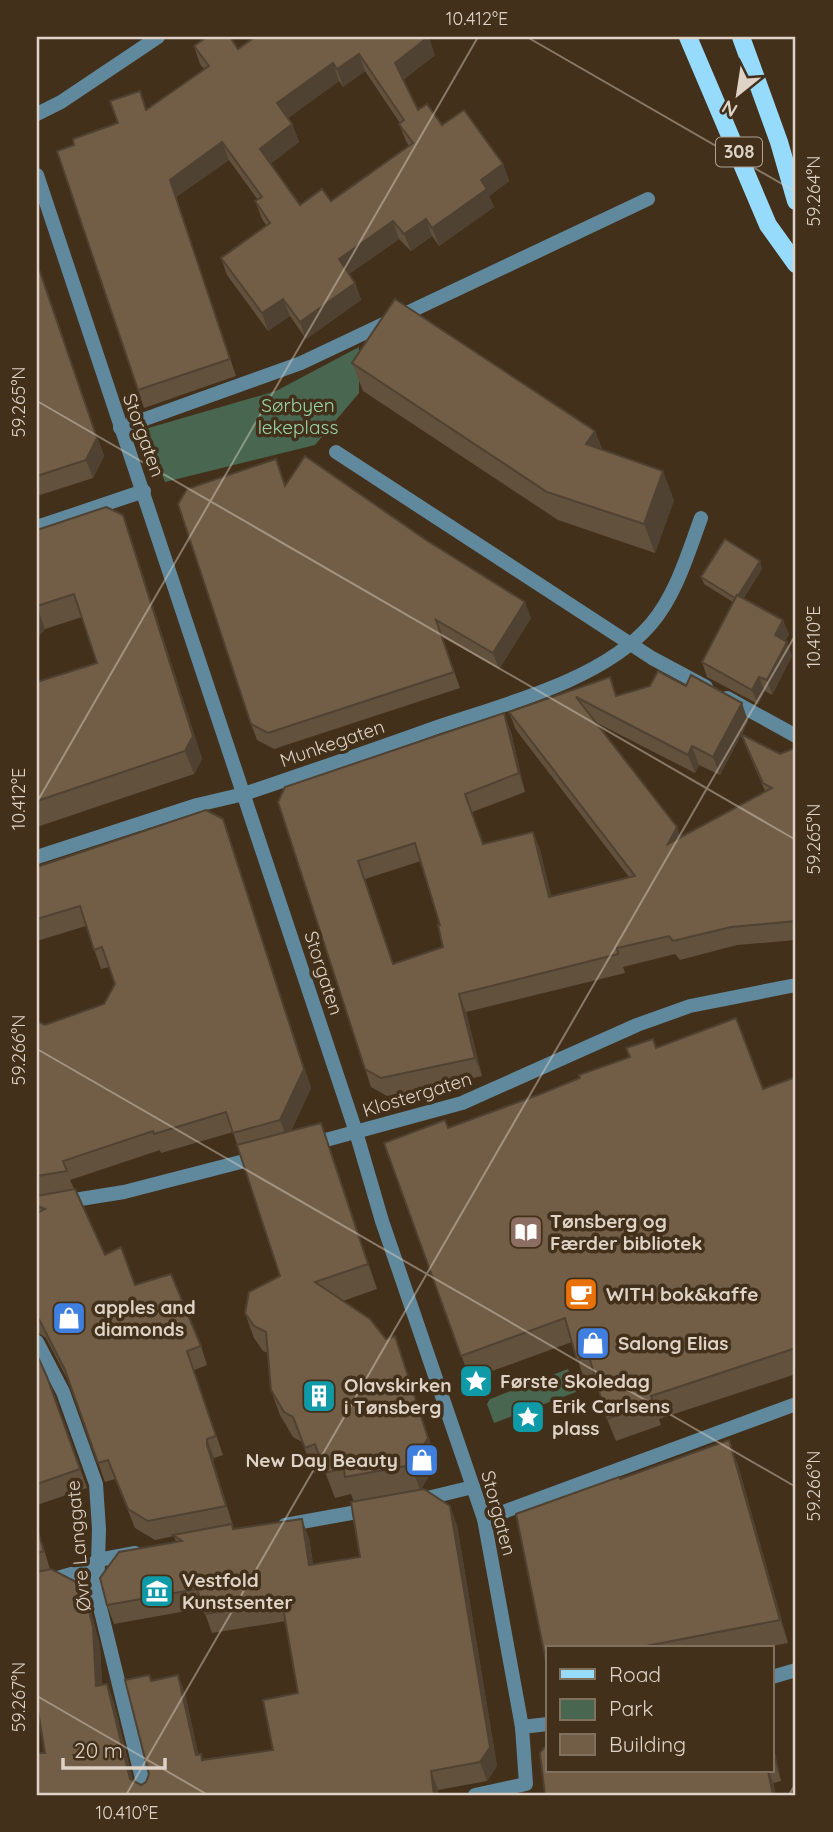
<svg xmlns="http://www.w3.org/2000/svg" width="833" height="1832" font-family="Quicksand,sans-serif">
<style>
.green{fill:#496750}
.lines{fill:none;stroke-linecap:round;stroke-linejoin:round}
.pedestrian{stroke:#60899d;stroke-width:14}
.minor{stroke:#60899d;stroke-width:14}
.primary{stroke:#97dbfc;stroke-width:18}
.wall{fill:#62513d;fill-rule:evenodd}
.shaded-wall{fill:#504232}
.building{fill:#725e47;stroke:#504232;stroke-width:2;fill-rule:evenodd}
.ticks{fill:none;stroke:#ded3c6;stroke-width:2;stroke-opacity:0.45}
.labels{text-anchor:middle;stroke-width:7;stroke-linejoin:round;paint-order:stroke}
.shield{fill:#42301b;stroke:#afa293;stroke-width:2}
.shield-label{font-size:18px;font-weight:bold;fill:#ded3c6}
.park-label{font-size:19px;fill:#9ad7a8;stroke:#42301b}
.street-label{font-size:19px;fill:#ded3c6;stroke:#42301b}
.poi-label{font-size:19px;font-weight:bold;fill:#ded3c6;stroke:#42301b;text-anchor:start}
.neatline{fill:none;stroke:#ded3c6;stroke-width:2.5}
.ticks-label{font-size:18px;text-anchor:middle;fill:#ded3c6}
</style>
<rect width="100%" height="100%" fill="#42301b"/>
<g class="green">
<polygon points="359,347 359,393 315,445 165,482 145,429 276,391"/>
<polygon points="568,1369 576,1392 494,1423 487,1404 490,1399"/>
</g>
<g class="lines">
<polyline class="pedestrian" points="120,428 301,363 648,199"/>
<g class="minor">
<polyline points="37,114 61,102 158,37"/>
<polyline points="37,175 356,1132 382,1221 484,1519 522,1727 526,1784 475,1795"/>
<polyline points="336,452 652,658 706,687"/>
<polyline points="37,527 144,491"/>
<polyline points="727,698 796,736"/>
<path d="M37 857 197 805 244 794C309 772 373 750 437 727 505 704 603 680 651 624 676 595 688 553 701 518"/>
<polyline points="311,1144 462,1103 637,1025 690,1006 796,985"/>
<polyline points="37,1206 124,1192 260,1157"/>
<polyline points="37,1342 63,1392 96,1484 99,1529 97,1595 146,1795"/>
<polyline points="419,1500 473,1487"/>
<polyline points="484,1519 796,1404"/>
<polyline points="285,1525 368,1510"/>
<polyline points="37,1584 85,1570 98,1560 135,1553"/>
<polyline points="772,1677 796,1670"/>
<polyline points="522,1727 548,1724"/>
</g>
<g class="primary">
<polyline points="688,37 768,225 796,264"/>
<polyline points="741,37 779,142 796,201"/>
</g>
</g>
<g class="wall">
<path d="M194 46 435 55 403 80 418 110 503 164 509 181 489 196 494 207 439 246 432 236 411 251 399 239 349 274 355 283 361 300 306 339 290 316 268 331 227 275 221 258 266 225 262 219 255 201 258 200 229 160 176 197 236 376 144 408 138 390 74 145 147 110 204 69 200 64ZM365 71 400 123 399 124 406 141 409 146 331 201 300 205 270 164 299 142 292 124 288 118 339 81 343 87Z"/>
<polygon points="37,273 104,456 93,478 37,496"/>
<polygon points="352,363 595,431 602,449 674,500 655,553 558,520 363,391"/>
<polygon points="285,485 531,618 499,669 442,637 460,688 274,749 257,740 251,724"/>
<polygon points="123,515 131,538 202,759 194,774 37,827 37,682 97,663 82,617 45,629 37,638 37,530"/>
<polygon points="762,569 743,599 789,634 785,641 792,656 772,695 765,691 758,704 707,677 702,662 733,602 704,584 701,577"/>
<path d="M610 677 616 696 748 721 742 734 780 754 796 750V940L737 945 680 960 675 954 623 967 625 973 466 1012 482 1076 387 1096 371 1087 278 802 511 732 525 792 472 812 483 844 533 832 540 850 551 896 629 877 516 730 509 712ZM595 722 695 773 699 765 720 775 741 735 748 752 765 791 680 837ZM421 861 440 925 443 947 393 964 365 879Z"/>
<path d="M229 838 311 1088 291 1131 330 1148 377 1289 343 1301 386 1339 395 1336 437 1463 421 1489 457 1525 497 1766 487 1781 438 1790V1795H37L45 1753 38 1711H37V1527L50 1569 82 1585 89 1604 100 1646 102 1685 107 1684 114 1703 133 1781 141 1785 146 1782 149 1774V1675L152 1681 178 1675 185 1694 198 1754 203 1759 273 1750 298 1693 286 1621 212 1633 203 1608 114 1624 107 1605 176 1542 174 1536 155 1540 135 1528 115 1479 105 1482 72 1388 46 1338 37 1332V1021L45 1025 104 1004 115 984 109 967 101 969 86 926 37 941V867ZM233 1132 280 1276 245 1313 254 1338 263 1351 268 1353 271 1390 280 1415 293 1437 302 1442 314 1473 324 1469 335 1498 351 1494 354 1502 360 1557 313 1564 309 1538 234 1529 214 1464V1458L223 1455 194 1370 207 1365 201 1346 105 1255 70 1180 160 1150 161 1153Z"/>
<polygon points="656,1048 763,1089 796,1077 796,1374 659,1419 661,1425 616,1441 607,1419 596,1379 585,1382 572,1342 470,1379 384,1143 448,1128 543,1093"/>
<polygon points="37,1355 47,1377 87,1488 37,1505"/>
<polygon points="737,1462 788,1643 761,1648 548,1648 548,1666 516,1514"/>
<polygon points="772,1740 781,1781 773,1783 776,1795 545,1795 548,1771 772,1771"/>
</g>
<g class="shaded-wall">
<polygon points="429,37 435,55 401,81 395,63"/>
<polygon points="359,54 365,71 343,87 337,69"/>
<polygon points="333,63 339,81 284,121 277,103"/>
<polygon points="292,124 299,142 266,167 260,149"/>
<polygon points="222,142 229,160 176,197 236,376 170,180"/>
<polygon points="503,164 509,181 489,196 494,207 439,246 432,228 481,180"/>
<polygon points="426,219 432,236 411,251 404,234"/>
<polygon points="393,221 399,239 345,277 339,259"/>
<polygon points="355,283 361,300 306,339 300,322"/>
<polygon points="47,290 104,456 93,478 86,460"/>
<polygon points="283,299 290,316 268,331 262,313"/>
<polygon points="595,431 605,459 586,444"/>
<polygon points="663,471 674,500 655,553 644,524"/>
<polygon points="123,515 131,538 202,759 194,774 185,751"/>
<polygon points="760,561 762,569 739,606 736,599"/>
<polygon points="525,602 531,618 499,669 493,653"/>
<polygon points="37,606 45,629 37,638"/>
<polygon points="783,620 789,634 780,650 775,635"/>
<polygon points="787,642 792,656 772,695 767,680"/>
<polygon points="759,677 765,691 758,704 752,690"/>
<polygon points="742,703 748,721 720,775 713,757"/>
<polygon points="504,713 511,732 525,792 519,773"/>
<polygon points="692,746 699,765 695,773 688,755"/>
<polygon points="223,819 311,1088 287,1139 280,1120"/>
<polygon points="677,827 683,845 668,844"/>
<polygon points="533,832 540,850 556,915 549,897"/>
<polygon points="459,994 466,1012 482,1076 475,1058"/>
<polygon points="321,1123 330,1148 377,1289 368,1264"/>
<polygon points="395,1336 437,1463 420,1490 411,1465"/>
<polygon points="207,1439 214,1458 214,1464 233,1525 207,1445"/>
<polygon points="729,1440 737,1462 788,1643 780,1620"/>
<polygon points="450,1506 457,1525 497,1766 487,1781 480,1762"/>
<polygon points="302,1519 309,1538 316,1584 309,1565"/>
<polygon points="82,1585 89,1604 100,1646 103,1705 96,1686"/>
<polygon points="178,1675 185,1694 203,1774 196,1755"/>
<polygon points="107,1684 114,1703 136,1795 130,1779"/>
<polygon points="772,1740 781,1781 772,1753"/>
<polygon points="431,1771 438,1790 438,1795 434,1795"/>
<polygon points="768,1771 769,1771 773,1783 776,1795 773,1795"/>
</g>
<g class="building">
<path d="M207 37H230L238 49 255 37H428L395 63 418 110 427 104 442 125 464 110 503 164 481 180 487 189 432 228 426 219 404 234 393 221 339 259 355 283 300 322 283 299 262 313 221 258 270 223 255 201 262 197 222 142 170 180 230 359 138 390 57 151 74 145 73 139 118 123 110 101 140 91 146 110 209 66 194 46ZM359 54 404 120 399 124 413 143 331 201 322 189 300 205 260 149 292 124 277 103 333 63 337 69Z"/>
<polygon points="40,272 97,438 86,460 37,476 37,273"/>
<polygon points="395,299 595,431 586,444 663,471 644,524 547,492 352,363"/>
<polygon points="305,456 426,540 525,602 493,653 436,620 454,672 268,733 251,724 178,504 187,489 276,459 285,486"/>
<polygon points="106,507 123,515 193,736 185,751 37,801 37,682 97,663 74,594 37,606 37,530"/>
<polygon points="725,539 760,561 738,596 737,595 735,598 701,577"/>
<polygon points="737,595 783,620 775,635 787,642 767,680 759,677 752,690 702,662"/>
<path d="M658 671 686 686 691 675 742 703 713 757 692 746 688 755 576 697 677 827 668 844 772 788 763 783 741 734 780 754 795 748 796 750V921L731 927 673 941 669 936 617 948 618 954 459 994 475 1058 381 1078 365 1069 278 802 285 787 504 713 519 773 465 794 483 844 533 832 549 897 635 876 509 712 610 677 616 696 650 686ZM415 843 440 925H438L443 947 393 964 358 861Z"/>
<polygon points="206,810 223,819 304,1069 280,1120 233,1133 226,1112 154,1134 153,1131 63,1161 67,1171 37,1176 37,1021 45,1025 104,1004 115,984 102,947 94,950 80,906 37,919 37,867"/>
<polygon points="736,1018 763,1089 796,1077 796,1348 651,1396 653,1402 607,1419 589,1356 577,1360 565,1318 461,1356 384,1143 445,1120 448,1128 543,1093 580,1078 579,1075 630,1057 626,1048 653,1039 656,1048"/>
<polygon points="321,1123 368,1264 315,1282 370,1319 386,1339 395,1336 428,1438 411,1465 345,1477 344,1468 325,1473 315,1444 305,1448 293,1417 284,1412 271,1390 266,1332 254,1326 245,1313 249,1292 280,1276 237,1145"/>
<polygon points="75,1189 105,1255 121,1247 135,1285 171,1274 201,1346 187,1351 216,1436 207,1439 207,1445 226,1506 148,1521 128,1509 108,1460 98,1463 65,1370 39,1319 37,1317 37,1213 45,1209 37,1206 37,1196"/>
<polygon points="37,1355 47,1377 80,1469 37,1484"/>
<polygon points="729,1440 780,1620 636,1648 548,1648 547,1666 516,1514 619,1477 620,1479"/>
<polygon points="424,1489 450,1506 490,1747 480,1762 431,1771 434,1795 37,1795 37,1753 45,1753 37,1705 37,1572 51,1569 82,1585 93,1627 96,1686 107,1684 130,1779 141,1785 146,1782 149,1774 125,1680 149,1675 151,1681 178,1675 196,1755 201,1754 202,1760 273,1750 263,1700 298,1693 282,1602 205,1614 197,1589 107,1605 100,1578 119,1552 182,1541 173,1535 232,1524 233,1529 302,1519 309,1565 360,1557 351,1502"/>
<polygon points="37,1529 44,1551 37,1553"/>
<polygon points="548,1743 548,1771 768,1771 773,1795 545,1795 540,1753"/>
</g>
<path class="ticks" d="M527 37 796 192M37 401 796 840M37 802 478 37M37 1049 796 1487M37 1696 208 1795M126 1795 796 634M789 1795 796 1783"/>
<defs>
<g id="library-square" transform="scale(1.75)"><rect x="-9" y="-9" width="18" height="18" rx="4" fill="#8d6e63" stroke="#42301b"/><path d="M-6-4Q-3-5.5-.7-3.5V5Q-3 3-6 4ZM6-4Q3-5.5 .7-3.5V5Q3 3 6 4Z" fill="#fff"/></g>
<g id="cafe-square" transform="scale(1.75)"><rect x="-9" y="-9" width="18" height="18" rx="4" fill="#e8710a" stroke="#42301b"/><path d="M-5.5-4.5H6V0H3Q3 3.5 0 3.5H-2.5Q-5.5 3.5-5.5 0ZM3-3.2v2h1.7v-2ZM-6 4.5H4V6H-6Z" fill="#fff"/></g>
<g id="shop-square" transform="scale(1.75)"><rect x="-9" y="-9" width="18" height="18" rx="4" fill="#3f7fe0" stroke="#42301b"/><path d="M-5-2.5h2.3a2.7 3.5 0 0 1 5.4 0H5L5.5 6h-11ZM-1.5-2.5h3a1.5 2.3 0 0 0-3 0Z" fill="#fff"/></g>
<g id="sight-square" transform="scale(1.75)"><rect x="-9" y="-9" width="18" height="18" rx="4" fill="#0f9aa8" stroke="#42301b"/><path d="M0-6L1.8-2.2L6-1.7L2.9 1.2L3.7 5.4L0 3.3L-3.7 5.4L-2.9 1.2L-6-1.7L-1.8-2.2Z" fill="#fff"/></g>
<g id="building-square" transform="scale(1.75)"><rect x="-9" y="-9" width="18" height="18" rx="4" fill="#0f9aa8" stroke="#42301b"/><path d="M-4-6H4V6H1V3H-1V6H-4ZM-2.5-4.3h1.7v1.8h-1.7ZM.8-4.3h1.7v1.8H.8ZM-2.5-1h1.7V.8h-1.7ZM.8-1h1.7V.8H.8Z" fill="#fff"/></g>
<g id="museum-square" transform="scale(1.75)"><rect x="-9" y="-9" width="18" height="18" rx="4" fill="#0f9aa8" stroke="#42301b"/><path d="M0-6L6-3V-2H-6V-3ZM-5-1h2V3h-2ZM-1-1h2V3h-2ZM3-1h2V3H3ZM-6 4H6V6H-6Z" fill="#fff"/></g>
</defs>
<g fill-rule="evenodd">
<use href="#library-square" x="526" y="1232"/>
<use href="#cafe-square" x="581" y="1294"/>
<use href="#shop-square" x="69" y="1318"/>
<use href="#shop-square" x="593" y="1343"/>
<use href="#sight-square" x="476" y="1381"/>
<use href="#building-square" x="319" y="1396"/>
<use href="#sight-square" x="528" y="1417"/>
<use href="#shop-square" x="422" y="1460"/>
<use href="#museum-square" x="157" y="1591"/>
</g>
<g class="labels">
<rect class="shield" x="716" y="137.5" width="46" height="29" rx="5"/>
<g class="shield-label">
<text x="739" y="158">308</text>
</g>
<g class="park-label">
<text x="298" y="412">Sørbyen<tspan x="298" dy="22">lekeplass</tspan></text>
</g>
<g class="street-label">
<text transform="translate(144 435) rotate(70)" y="7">Storgaten</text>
<text transform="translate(332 743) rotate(-19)" y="7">Munkegaten</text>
<text transform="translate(324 973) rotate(72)" y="7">Storgaten</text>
<text transform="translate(417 1094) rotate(-17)" y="7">Klostergaten</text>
<text transform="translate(499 1513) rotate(75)" y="7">Storgaten</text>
<text transform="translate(78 1546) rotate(-95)" y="7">Øvre Langgate</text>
</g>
<g class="poi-label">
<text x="550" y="1228">Tønsberg og<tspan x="550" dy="22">Færder bibliotek</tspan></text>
<text x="606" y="1301">WITH bok&amp;kaffe</text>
<text x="94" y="1314">apples and<tspan x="94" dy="22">diamonds</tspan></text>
<text x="618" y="1350">Salong Elias</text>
<text x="500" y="1388">Første Skoledag</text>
<text x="344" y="1392">Olavskirken<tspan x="344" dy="22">i Tønsberg</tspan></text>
<text x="552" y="1413">Erik Carlsens<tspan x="552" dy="22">plass</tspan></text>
<text x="398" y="1467" text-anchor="end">New Day Beauty</text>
<text x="182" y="1587">Vestfold<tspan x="182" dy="22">Kunstsenter</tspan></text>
</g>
</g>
<rect width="833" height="1832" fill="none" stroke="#42301b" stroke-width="77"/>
<rect x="546" y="1646" width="228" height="126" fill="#42301b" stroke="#80715f" stroke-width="2"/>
<rect x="560" y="1669" width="35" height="10" fill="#97dbfc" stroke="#80715f" stroke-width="2"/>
<text x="609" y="1682" font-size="21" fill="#ded3c6">Road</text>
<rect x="560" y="1699" width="35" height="21" fill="#496750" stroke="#80715f" stroke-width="2"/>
<text x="609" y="1716" font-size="21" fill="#ded3c6">Park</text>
<rect x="560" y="1734" width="35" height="21" fill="#725e47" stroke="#80715f" stroke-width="2"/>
<text x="609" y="1752" font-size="21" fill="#ded3c6">Building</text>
<g transform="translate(738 94) rotate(210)" stroke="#42301b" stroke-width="5" paint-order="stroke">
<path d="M0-5L12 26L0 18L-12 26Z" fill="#ded3c6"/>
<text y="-10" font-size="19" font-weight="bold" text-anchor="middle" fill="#ded3c6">N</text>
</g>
<path d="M63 1758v10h102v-10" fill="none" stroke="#ded3c6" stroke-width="3.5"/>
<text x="74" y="1758" font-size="21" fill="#ded3c6" stroke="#42301b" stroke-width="5" paint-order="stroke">20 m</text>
<rect x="38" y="38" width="756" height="1756" class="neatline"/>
<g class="ticks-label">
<text x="477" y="25">10.412°E</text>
<text transform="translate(814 191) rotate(-90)" y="6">59.264°N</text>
<text transform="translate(19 402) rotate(-90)" y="6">59.265°N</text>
<text transform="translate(814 637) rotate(-90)" y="6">10.410°E</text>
<text transform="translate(19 799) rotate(-90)" y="6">10.412°E</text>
<text transform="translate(814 839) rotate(-90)" y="6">59.265°N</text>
<text transform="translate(19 1050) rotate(-90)" y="6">59.266°N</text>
<text transform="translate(814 1486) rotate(-90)" y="6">59.266°N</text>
<text transform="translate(19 1697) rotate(-90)" y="6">59.267°N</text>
<text x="127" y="1819">10.410°E</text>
</g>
</svg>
